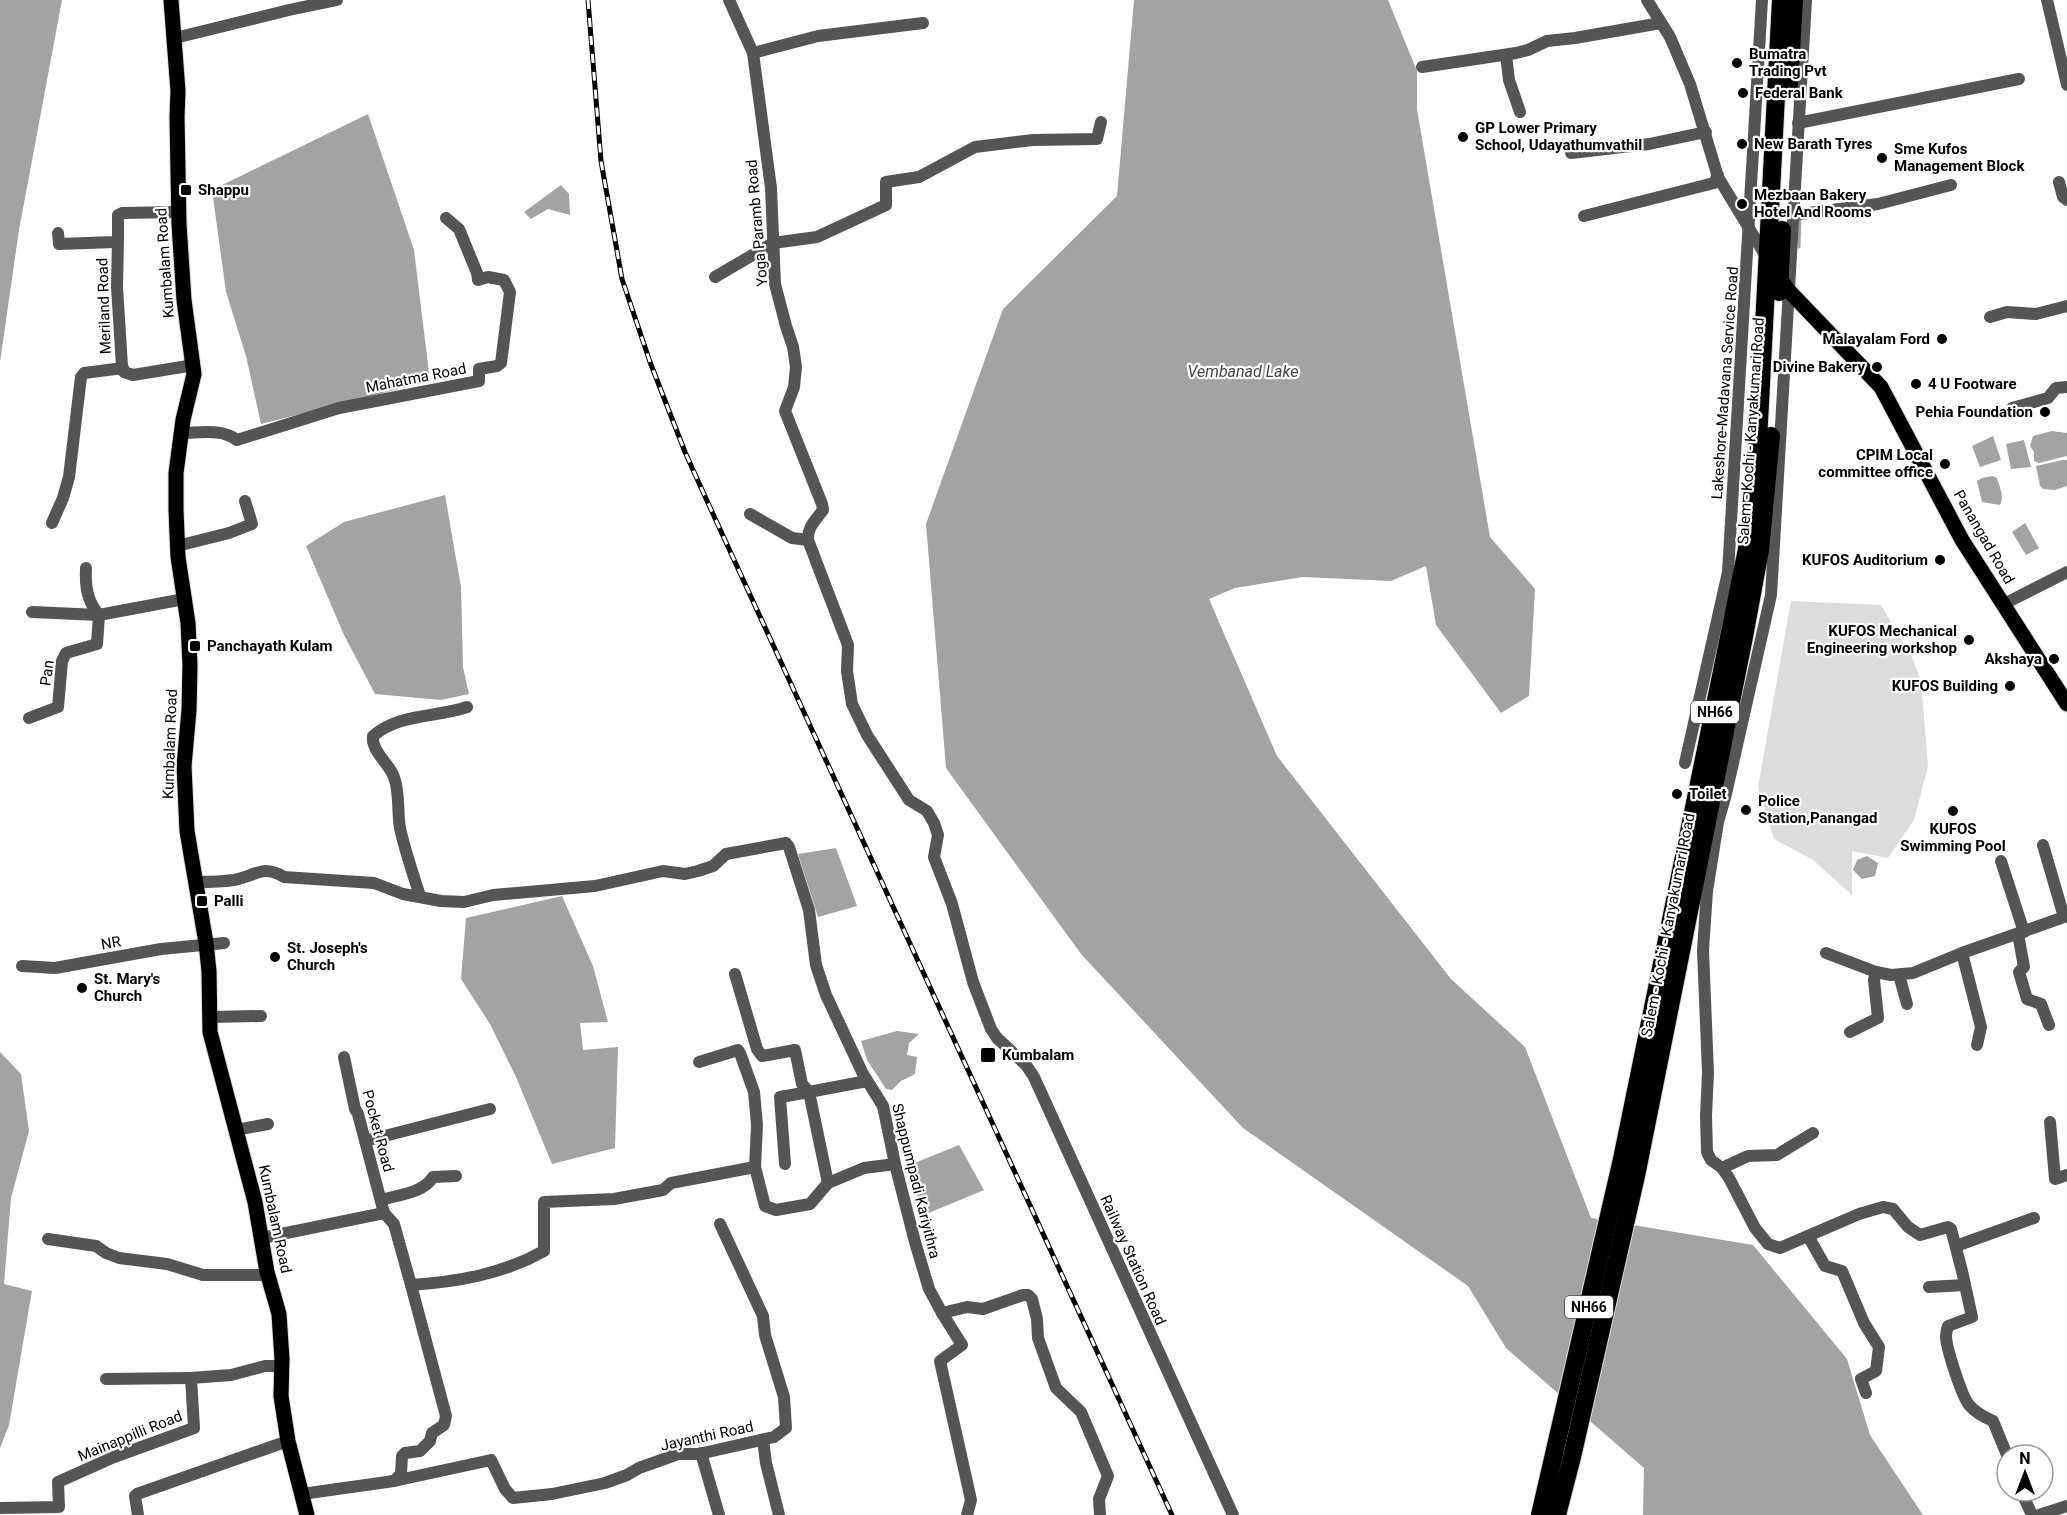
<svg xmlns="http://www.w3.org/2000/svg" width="2067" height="1515" font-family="Roboto,sans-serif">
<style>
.green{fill:#dcdcdc}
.water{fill:#a3a3a3}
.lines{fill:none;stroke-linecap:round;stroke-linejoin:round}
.stream{stroke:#a3a3a3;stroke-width:3}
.major-casing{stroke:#dbdbdb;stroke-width:17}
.highway-casing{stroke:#dbdbdb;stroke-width:20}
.minor{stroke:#555;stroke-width:12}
.major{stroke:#000;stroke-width:15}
.highway{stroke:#000;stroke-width:18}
.rail-casing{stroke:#000;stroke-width:5}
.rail{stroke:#fff;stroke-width:3;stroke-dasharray:9;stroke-linecap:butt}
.poi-dot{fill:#000;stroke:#fff;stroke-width:2}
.labels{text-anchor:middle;stroke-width:4.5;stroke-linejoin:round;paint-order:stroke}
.shield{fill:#fff;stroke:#4c4c4c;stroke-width:1.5}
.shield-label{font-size:14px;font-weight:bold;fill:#000}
.poi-label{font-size:15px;font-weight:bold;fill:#000;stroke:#fff;text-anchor:start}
.street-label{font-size:15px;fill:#000;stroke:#fff}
.water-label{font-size:16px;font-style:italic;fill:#444;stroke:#fff}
</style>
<rect width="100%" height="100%" fill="#fff"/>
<polygon class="green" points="1791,601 1881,605 1912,657 1921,681 1928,766 1914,820 1888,858 1852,851 1852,895 1813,860 1774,839 1758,787"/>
<g class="water">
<polygon points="0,0 62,0 19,230 0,362"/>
<polygon points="1134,0 1388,0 1417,71 1417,109 1490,537 1535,589 1529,696 1501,713 1436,625 1426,566 1391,581 1303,577 1235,588 1209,599 1277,756 1451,979 1525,1047 1591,1218 1753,1245 1847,1359 1870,1435 1923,1515 1643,1515 1644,1468 1506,1348 1468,1286 1243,1128 1081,954 946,768 926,524 1003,309 1117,196"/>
<polygon points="368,114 414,250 430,381 261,424 246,356 226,292 212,190"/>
<polygon points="561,185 569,194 570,215 548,209 531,219 524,212"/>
<polygon points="2052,431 2067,433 2067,456 2039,463 2034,461 2034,452 2030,446 2033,436"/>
<polygon points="1993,436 2001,460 1980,467 1972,446"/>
<polygon points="2024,440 2031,467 2011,469 2006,444"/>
<polygon points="2063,460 2067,460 2067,486 2055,490 2043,489 2040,486 2036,466"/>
<path d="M1993 476 1997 478C1999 486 2005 496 2000 505L1982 502 1977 481 1982 478Z"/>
<polygon points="445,495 461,587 463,667 469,694 441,700 375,694 344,635 306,546 344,522"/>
<polygon points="2025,523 2039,548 2026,555 2012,532"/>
<polygon points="836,848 857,906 818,917 798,854"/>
<polygon points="1867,856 1878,863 1875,876 1862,879 1853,870 1857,860"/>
<polygon points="562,896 593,966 608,1022 580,1023 583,1050 618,1047 615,1148 552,1164 516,1077 490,1024 461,979 466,918"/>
<polygon points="897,1031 919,1034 909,1043 907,1055 917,1057 915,1074 901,1081 892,1090 886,1089 867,1060 861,1041"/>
<polygon points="0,1052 21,1074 29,1131 11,1198 4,1284 32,1291 9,1425 0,1448"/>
<polygon points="959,1145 984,1190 924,1215 907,1166"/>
</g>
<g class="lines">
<polyline class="stream" points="1799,247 1800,217"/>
<g class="major-casing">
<g id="major">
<polyline points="171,0 178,91 177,117 179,224 184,300 194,374 183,420 176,473 176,510 178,557 188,623 190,665 189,710 184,766 187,831 206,943 209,971 210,1032 255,1202 267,1272 279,1314 282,1359 281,1396 288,1441 307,1515"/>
<polyline points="1780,278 1789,291 1881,387 1962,540 2067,704"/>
</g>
</g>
<g class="highway-casing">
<g id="highway">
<polyline points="1789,85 1794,0"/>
<polyline points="1779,292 1782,230"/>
<polyline points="1540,1515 1622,1159 1747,549 1758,441 1781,0"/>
<polyline points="1557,1515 1572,1457 1636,1176 1744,637 1760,550 1771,436"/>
</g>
</g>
<g class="minor">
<path d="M729 0 753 53 771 188 775 284 786 326 793 347 796 367 794 387 785 411 822 504 823 510C816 520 807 527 808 540L848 645 847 671 852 704 867 735 909 800 927 811 934 823 938 835 934 857 952 904 973 982 991 1029 997 1038 1026 1065 1034 1077 1233 1515"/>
<polyline points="1647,0 1670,37 1690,84 1718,177 1767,258"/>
<path d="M1806 0 1771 595 1726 794 1718 822 1707 891 1703 950 1708 1073 1706 1116 1707 1152 1711 1160 1722 1168 1729 1178 1755 1228 1768 1244 1780 1248 1859 1214 1883 1207 1893 1209 1908 1227 1920 1235 1948 1227 1951 1229 1962 1271 1972 1317 1948 1326C1947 1329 1946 1332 1946 1336 1946 1347 1962 1398 1970 1406 1976 1413 1984 1417 1993 1421L2007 1455"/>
<polyline points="2047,0 2067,85"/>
<polyline points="175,38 289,10 337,0"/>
<polyline points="753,53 818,36 923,23"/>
<polyline points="1506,55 1509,80 1520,112"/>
<polyline points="1422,67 1516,53 1528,50 1547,41 1575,38 1661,23"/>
<polyline points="1798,123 2019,79"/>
<polyline points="1571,153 1649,144 1706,132"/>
<polyline points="2059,182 2063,197 2067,200"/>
<polyline points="1793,215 1878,204 1951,185"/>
<polyline points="1584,216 1714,183 1718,175"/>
<polyline points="58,233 59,244 115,242 118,239 118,215 122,213 178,212"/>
<polyline points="118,239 117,287 122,366 124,372 133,375 194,365"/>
<polyline points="715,277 773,243 817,237 886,205 886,182 919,177 975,147 1033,140 1097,139 1101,122"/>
<polyline points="1990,317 2007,312 2036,314 2067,306"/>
<polyline points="2012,408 2048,398 2056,388 2067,387"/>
<path d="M181 433C200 433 222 428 237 440L339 408 479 381V369L497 366 501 363 510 292 504 280 488 277 478 280 477 273 459 229 446 218"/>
<polyline points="750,514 792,538 808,540"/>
<polyline points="52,523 63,498 69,477 81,377 84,373 123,368"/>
<polyline points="177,546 229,533 252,524 245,501"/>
<path d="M86 568C85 586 87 601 99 615"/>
<polyline points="2002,605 2067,572"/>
<polyline points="32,612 99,615"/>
<polyline points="29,718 58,707 62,661 66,653 97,644 99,615 184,599"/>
<polyline points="1685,763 1728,572 1762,0"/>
<polyline points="2043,845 2064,917"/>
<polyline points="2001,861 2024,932"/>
<path d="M195 882C208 882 221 882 234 880 256 876 262 864 284 877L374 883 403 894 441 901 464 902 493 895 595 886 663 871 685 874 698 871 713 866 726 854 786 843 789 847 809 910 816 965 826 995 863 1074 883 1106 895 1164 915 1242 929 1289 942 1313 967 1307 983 1309 1023 1295H1028L1032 1299 1037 1319 1038 1338 1056 1388 1081 1412 1108 1476 1099 1499 1100 1515"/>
<path d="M420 896C413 874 405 851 400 828 397 811 400 793 394 777 389 763 371 751 373 736 400 713 435 718 467 707"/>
<polyline points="2018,934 2024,967 2019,972 2027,999 2041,1004 2049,1025"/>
<polyline points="1826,953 1876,972 1891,975 1913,973 1962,953 2067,916"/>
<polyline points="1962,953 1981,1027 1977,1045"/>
<polyline points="22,966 55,968 161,949 224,943"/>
<polyline points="735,974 757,1049 762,1056 795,1050 802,1084 809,1092 867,1081"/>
<polyline points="1899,975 1907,1004"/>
<polyline points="211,1017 261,1016"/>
<polyline points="1850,1032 1878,1018 1874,980 1876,972"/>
<polyline points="344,1057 355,1109 358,1114 384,1213"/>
<polyline points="699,1062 738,1050 740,1053 754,1092 757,1125 755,1167"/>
<polyline points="2050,1122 2055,1179 2067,1175"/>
<polyline points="236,1130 268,1124"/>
<polyline points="365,1141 490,1109"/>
<polyline points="785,1164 780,1097 809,1092 828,1183"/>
<polyline points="1722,1168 1748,1156 1777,1155 1813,1133"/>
<path d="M381 1200C397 1195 424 1193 433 1177L456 1176"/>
<polyline points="1808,1236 1825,1266 1842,1271 1864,1323 1879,1347 1876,1371 1861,1379 1866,1393"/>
<path d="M262 1238 384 1213 394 1224 411 1285C457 1282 503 1274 544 1251V1202L614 1199 663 1190 671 1183 755 1167 765 1206 776 1210 810 1204 828 1183 864 1168 895 1164"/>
<polyline points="48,1239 96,1246 106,1253 119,1258 167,1264 203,1275 267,1275"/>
<polyline points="1956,1246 2034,1218"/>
<polyline points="1929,1287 1965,1285"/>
<polyline points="942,1313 962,1345 940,1361 971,1500 967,1515"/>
<polyline points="106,1379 191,1378"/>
<polyline points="763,1440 766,1463 779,1515"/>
<polyline points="701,1453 719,1515"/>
<polyline points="394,1481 401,1474 402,1456 405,1453 420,1451 430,1441 432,1433 444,1425 446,1416 411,1285"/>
<polyline points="2021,1491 2032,1515"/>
<polyline points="302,1494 394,1481 491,1460 505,1489 513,1498 552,1494 605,1483 627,1475 639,1468 678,1454 699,1454 774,1437 786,1428 784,1397 765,1335 763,1316 720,1224"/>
<polyline points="0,1508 59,1507 58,1482 114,1457 194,1428 191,1378 231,1375 265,1366 281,1366"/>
<polyline points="138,1515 135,1496 137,1494 288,1441"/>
<polyline points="2039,1515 2067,1506"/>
</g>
<use href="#major" class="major"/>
<use href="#highway" class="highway"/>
<g class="rail-casing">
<polyline id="rail" points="588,0 601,161 622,279 650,362 685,452 708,503 1172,1515"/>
</g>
<use href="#rail" class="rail"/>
</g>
<g class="poi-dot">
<circle cx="1737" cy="63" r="6"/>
<circle cx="1743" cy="93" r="6"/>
<circle cx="1463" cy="137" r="6"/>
<circle cx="1742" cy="144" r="6"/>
<circle cx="1882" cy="158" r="6"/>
<rect x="180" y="184" width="12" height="12" rx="3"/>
<circle cx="1742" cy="204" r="6"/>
<circle cx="1942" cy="339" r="6"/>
<circle cx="1877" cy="367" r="6"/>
<circle cx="1916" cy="384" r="6"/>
<circle cx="2045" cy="412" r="6"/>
<circle cx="1945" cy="464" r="6"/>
<circle cx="1940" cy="560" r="6"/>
<circle cx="1969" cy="640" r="6"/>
<rect x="189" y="640" width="12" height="12" rx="3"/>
<circle cx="2054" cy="659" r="6"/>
<circle cx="2010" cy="686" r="6"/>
<circle cx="1677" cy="794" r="6"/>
<circle cx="1746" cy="810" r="6"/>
<circle cx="1953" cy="811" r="6"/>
<rect x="196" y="895" width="12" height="12" rx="3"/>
<circle cx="275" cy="957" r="6"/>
<circle cx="82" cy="988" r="6"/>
<rect x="980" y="1047" width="16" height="16" rx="3"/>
</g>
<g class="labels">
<g class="shield">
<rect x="1691" y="701" width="48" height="22" rx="4.5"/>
<rect x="1565" y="1296" width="48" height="22" rx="4.5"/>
</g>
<g class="shield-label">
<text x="1715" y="717">NH66</text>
<text x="1589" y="1312">NH66</text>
</g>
<g class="poi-label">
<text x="1749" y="59">Bumatra<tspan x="1749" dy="17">Trading Pvt</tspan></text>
<text x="1755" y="98">Federal Bank</text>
<text x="1475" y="133">GP Lower Primary<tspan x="1475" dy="17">School, Udayathumvathil</tspan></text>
<text x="1754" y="149">New Barath Tyres</text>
<text x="1894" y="154">Sme Kufos<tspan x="1894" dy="17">Management Block</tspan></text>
<text x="198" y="195">Shappu</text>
<text x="1754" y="200">Mezbaan Bakery<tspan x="1754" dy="17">Hotel And Rooms</tspan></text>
<text x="1930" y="344" text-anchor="end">Malayalam Ford</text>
<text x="1865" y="372" text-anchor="end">Divine Bakery</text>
<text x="1928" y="389">4 U Footware</text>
<text x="2033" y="417" text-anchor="end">Pehia Foundation</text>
<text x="1933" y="460" text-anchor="end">CPIM Local<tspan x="1933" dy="17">committee office</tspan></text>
<text x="1928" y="565" text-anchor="end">KUFOS Auditorium</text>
<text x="1957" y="636" text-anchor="end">KUFOS Mechanical<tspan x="1957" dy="17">Engineering workshop</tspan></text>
<text x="207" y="651">Panchayath Kulam</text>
<text x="2042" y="664" text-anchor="end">Akshaya</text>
<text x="1998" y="691" text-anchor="end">KUFOS Building</text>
<text x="1689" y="799">Toilet</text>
<text x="1758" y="806">Police<tspan x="1758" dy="17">Station,Panangad</tspan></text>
<text x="1953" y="834" text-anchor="middle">KUFOS<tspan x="1953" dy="17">Swimming Pool</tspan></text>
<text x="214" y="906">Palli</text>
<text x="287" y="953">St. Joseph's<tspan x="287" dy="17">Church</tspan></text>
<text x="94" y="984">St. Mary's<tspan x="94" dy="17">Church</tspan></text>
<text x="1002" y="1060">Kumbalam</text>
</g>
<g class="street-label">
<text transform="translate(757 223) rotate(-95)" y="5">Yoga Paramb Road</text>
<text transform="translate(165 263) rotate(-94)" y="5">Kumbalam Road</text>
<text transform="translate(104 306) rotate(-92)" y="5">Meriland Road</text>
<text transform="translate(416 378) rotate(-11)" y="5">Mahatma Road</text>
<text transform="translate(1725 383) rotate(-86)" y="5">Lakeshore-Madavana Service Road</text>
<text transform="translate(1751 431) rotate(-86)" y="5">Salem - Kochi - Kanyakumari Road</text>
<text transform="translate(1984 537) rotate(60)" y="5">Panangad Road</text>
<text transform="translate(47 673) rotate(-82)" y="5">Pan</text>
<text transform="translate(170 744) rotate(-88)" y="5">Kumbalam Road</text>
<text transform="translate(1668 925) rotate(-79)" y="5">Salem - Kochi - Kanyakumari Road</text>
<text transform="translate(111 943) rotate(-10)" y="5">NR</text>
<text transform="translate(378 1131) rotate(75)" y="5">Pocket Road</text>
<text transform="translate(916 1181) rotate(76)" y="5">Shappumpadi Kariyithra</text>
<text transform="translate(275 1219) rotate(78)" y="5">Kumbalam Road</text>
<text transform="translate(1133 1260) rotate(66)" y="5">Railway Station Road</text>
<text transform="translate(130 1436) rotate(-22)" y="5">Mainappilli Road</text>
<text transform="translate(707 1436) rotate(-12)" y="5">Jayanthi Road</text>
</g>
<g class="water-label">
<text x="1243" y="377">Vembanad Lake</text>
</g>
</g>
<g transform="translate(2025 1473)"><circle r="28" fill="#ffffff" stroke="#999999" stroke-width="1.5"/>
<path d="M0-4.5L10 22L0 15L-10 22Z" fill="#000000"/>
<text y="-9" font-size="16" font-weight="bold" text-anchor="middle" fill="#000000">N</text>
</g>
</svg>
